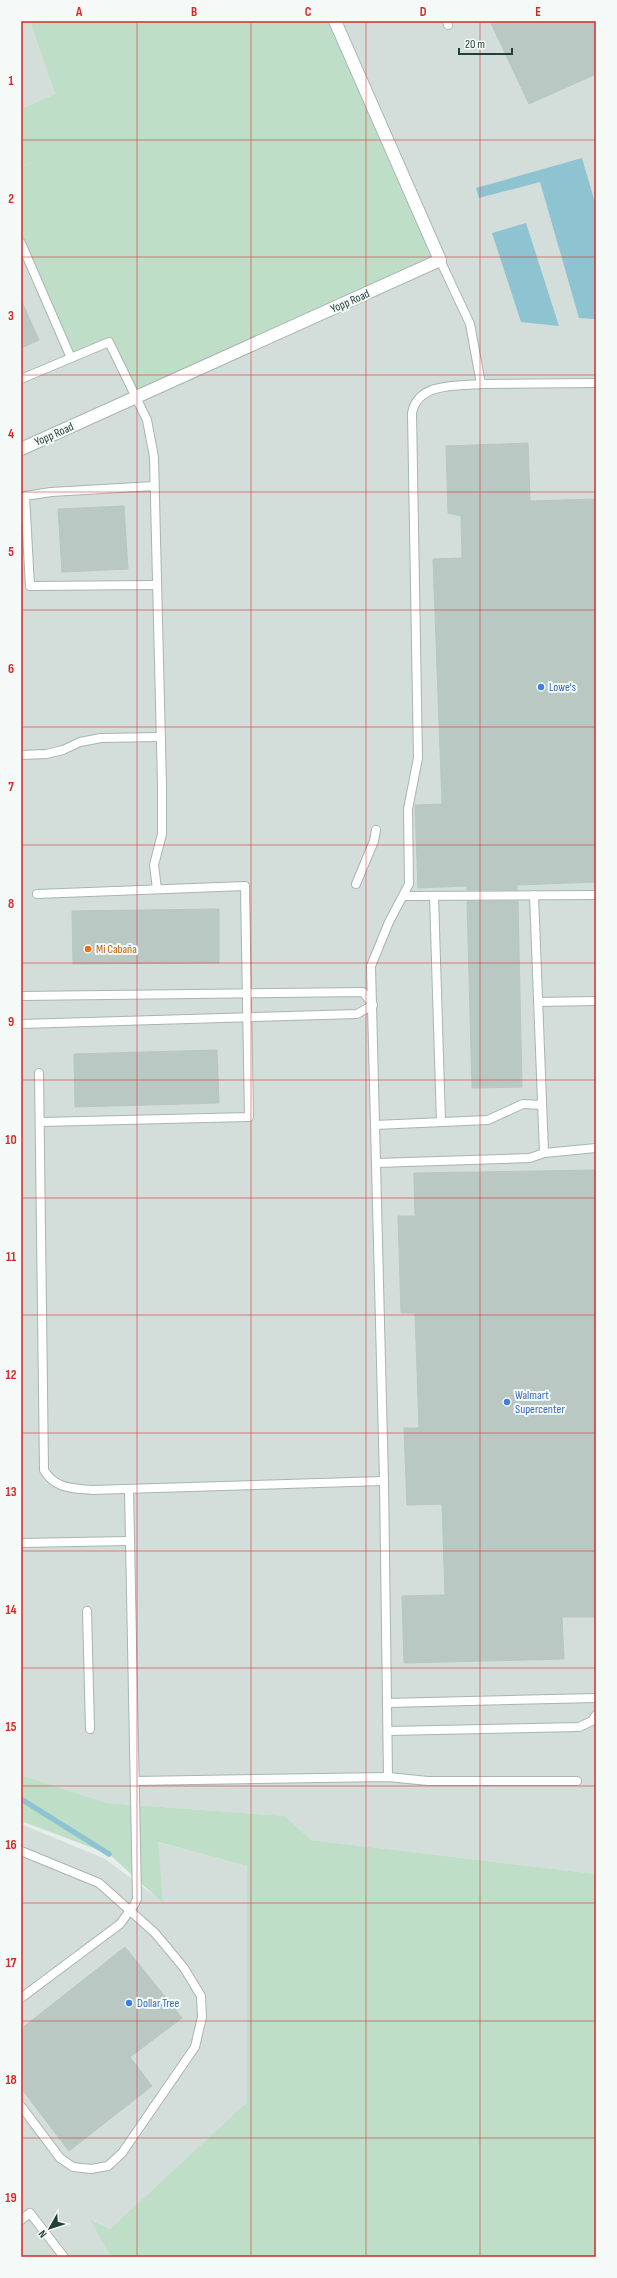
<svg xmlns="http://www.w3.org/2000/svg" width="617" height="2278" font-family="'Sofia Sans Condensed',sans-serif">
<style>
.built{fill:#d3ddd9}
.green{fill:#bedec8}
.water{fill:#8ec3d1}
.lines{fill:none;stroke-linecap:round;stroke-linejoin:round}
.stream{stroke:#8ec3d1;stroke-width:5.5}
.building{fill:#bac8c3;stroke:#b7c7c1}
.service-casing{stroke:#a7b6b1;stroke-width:10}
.minor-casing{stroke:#a7b6b1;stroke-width:14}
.service{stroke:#fff;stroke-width:8}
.minor{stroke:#fff;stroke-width:12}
.grid{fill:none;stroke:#d62828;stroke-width:1;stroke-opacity:0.55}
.shop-dot{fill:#3f7fe0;stroke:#f5faf8;stroke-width:1.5}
.food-dot{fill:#e8710a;stroke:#f5faf8;stroke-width:1.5}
.labels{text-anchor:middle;stroke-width:4;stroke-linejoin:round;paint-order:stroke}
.street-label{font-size:12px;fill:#243f39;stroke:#f5faf8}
.shop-label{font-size:12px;fill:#366cbe;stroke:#f5faf8;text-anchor:start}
.food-label{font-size:12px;fill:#c56008;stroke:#f5faf8;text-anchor:start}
.neatline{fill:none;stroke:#d62828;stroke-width:1.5}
.grid-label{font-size:13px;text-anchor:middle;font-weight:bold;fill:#d62828}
</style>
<rect width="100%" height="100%" fill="#e5eeea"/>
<g class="built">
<polygon points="21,21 30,21 55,94 21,109"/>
<polygon points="335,21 596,21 596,1874 311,1840 285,1816 107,1803 21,1775 21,166 72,146"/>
<polygon points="21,1824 105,1859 163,1902 157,1842 247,1866 247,2102 110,2229 91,2219 111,2257 21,2257"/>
</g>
<g class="green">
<polygon points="30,21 335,21 440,260 136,397 109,342 71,358 21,243 21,167 35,161 21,166 21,109 55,94"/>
<polygon points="21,1775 107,1803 285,1816 311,1840 596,1874 596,2257 111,2257 90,2219 110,2229 247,2102 247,1866 158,1842 163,1903 109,1854 21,1821"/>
</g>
<g class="water">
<polygon points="582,158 596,206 596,319 579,318 540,182 479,198 476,188"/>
<polygon points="526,223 559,326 521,322 492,233"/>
</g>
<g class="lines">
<polyline class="stream" points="21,1799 109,1854"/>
</g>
<g class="building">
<polygon points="490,21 596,21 596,74 529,104"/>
<polygon points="21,300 39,340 21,348"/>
<polygon points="528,443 530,501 596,499 596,882 517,885 517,890 467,890 467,886 418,888 415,805 442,804 433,559 462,558 461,516 448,513 446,446"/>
<polygon points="124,506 128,569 62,572 58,509"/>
<polygon points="467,901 518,901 522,1087 472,1088"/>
<polygon points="219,909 219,963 73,964 72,911"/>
<polygon points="217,1050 219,1103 75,1107 74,1054"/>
<polygon points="596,1170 596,1617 562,1617 564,1659 404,1663 402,1596 445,1595 442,1504 407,1505 404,1428 419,1428 415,1313 401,1313 398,1216 415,1216 414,1173"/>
<polygon points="125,1947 182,2018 130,2057 152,2086 69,2151 21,2088 21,2029"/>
</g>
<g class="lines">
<g class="service-casing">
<g id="service">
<polyline points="447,21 448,25"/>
<polyline points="21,243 71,358"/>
<polyline points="21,379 109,342 147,420 154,457 162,785 162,834 154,865 157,889"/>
<polyline points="481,384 596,383"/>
<polyline points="154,486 51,492 25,496 30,586 156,585"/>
<polyline points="21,755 46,754 63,750 80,742 101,738 161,737"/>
<polyline points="356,884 374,841 376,830"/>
<polyline points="37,894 245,886 249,1117 41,1122"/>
<polyline points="534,895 544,1153"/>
<polyline points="404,896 596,895"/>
<polyline points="434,896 441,1122"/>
<polyline points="21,996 363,992 373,1005 357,1014 21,1024"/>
<polyline points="538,1002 596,1001"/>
<path d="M39 1073 44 1470C55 1489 72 1488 92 1490L384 1481"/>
<polyline points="375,1125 488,1120 523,1104 542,1105"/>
<polyline points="376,1163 530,1158 544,1153 596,1148"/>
<polyline points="21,1543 129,1541"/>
<polyline points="87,1611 90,1729"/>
<polyline points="387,1703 596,1698"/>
<polyline points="388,1731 579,1727 592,1721 596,1715"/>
<path d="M388 1777 384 1481 371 966 389 922 409 884 408 809 418 758 412 413C418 382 457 386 481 384L470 324 440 260"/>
<polyline points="135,1781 388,1777 428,1781 577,1781"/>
<polyline points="21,1851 99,1883 155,1933 184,1968 201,1996 202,2017 195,2047 122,2153 108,2166 91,2169 73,2167 60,2158 21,2106"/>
<polyline points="21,1998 120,1924 134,1905 137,1899 129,1489"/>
<polyline points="21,2220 30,2213 64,2257"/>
</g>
</g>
<g class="minor-casing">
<polyline id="minor" points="21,449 440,260 335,21"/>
</g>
<use href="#service" class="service"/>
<use href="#minor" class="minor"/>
</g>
<path class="grid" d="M137 21V2257M251 21V2257M366 21V2257M480 21V2257M21 140H596M21 257H596M21 375H596M21 492H596M21 610H596M21 727H596M21 845H596M21 963H596M21 1080H596M21 1198H596M21 1315H596M21 1433H596M21 1551H596M21 1668H596M21 1786H596M21 1903H596M21 2021H596M21 2138H596"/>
<g class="shop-dot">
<circle cx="541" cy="687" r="4"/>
<circle cx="507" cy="1402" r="4"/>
<circle cx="129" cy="2003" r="4"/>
</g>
<circle class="food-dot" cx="88" cy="949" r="4"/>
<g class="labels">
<g class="street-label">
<text transform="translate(350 301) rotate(-24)" y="4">Yopp Road</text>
<text transform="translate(54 434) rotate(-24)" y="4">Yopp Road</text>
</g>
<g class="shop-label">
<text x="549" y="691">Lowe's</text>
<text x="515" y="1399">Walmart<tspan x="515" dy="14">Supercenter</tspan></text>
<text x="137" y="2007">Dollar Tree</text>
</g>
<g class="food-label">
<text x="96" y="953">Mi Cabaña</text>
</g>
</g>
<rect width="617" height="2278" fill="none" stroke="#f5faf8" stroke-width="44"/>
<g transform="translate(50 2228) rotate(231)" stroke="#f5faf8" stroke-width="3" paint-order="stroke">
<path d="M0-3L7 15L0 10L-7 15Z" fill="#243f39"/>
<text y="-6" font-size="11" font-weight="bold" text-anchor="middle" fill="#243f39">N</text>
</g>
<path d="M459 48v6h53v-6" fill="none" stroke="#243f39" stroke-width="2"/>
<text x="465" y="48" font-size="12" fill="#243f39" stroke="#f5faf8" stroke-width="3" paint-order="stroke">20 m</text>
<rect x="22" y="22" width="573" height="2234" class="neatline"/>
<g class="grid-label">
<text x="79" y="16">A</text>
<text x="194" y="16">B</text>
<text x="308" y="16">C</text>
<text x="423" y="16">D</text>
<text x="538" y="16">E</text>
<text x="11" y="85">1</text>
<text x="11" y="203">2</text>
<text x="11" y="320">3</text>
<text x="11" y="438">4</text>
<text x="11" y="556">5</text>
<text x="11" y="673">6</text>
<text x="11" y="791">7</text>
<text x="11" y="908">8</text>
<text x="11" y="1026">9</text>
<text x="11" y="1144">10</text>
<text x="11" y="1261">11</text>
<text x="11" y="1379">12</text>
<text x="11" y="1496">13</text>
<text x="11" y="1614">14</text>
<text x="11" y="1731">15</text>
<text x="11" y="1849">16</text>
<text x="11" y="1967">17</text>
<text x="11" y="2084">18</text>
<text x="11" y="2202">19</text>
</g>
</svg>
